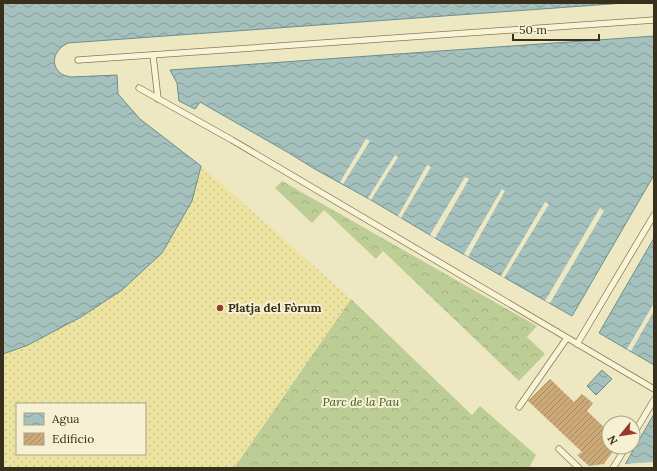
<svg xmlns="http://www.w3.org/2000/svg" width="657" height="471" font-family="Lora,serif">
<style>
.forest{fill:url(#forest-crowns)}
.sand{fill:url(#sand-dots);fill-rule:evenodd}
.water{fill:url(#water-waves);stroke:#6b8f8c}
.pier{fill:#eee8c2}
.building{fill:url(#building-hatch)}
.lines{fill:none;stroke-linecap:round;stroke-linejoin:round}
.lane-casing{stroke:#887a59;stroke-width:7}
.lane{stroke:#f9f4d6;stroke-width:5.5}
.poi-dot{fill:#983a29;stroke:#f6f1d2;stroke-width:1.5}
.labels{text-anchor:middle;stroke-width:4;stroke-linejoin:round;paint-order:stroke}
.poi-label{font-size:12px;font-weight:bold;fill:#382f1d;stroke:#f6f1d2;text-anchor:start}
.park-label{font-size:12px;font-style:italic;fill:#405524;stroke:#f6f1d2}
</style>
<defs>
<pattern id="forest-crowns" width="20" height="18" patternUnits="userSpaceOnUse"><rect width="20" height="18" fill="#bdcd96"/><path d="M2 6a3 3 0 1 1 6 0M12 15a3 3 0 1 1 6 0" fill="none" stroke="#a3b081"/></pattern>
<pattern id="sand-dots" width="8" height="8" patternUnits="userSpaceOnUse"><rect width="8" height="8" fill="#ebe39f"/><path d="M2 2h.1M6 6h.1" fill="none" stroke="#cac388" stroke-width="1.8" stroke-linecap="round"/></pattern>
<pattern id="water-waves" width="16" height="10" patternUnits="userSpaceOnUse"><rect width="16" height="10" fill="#a5c1bd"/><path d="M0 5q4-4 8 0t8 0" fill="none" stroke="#879d99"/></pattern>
<pattern id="building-hatch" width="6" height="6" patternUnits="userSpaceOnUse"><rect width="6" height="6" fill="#cda978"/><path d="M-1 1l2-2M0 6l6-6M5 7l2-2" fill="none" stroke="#a78a62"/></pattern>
</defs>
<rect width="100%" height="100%" fill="#eee8c2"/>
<g class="forest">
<polygon points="282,181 537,326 527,337 545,354 519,381 383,251 376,259 324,210 312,223 275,188"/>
<polygon points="351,299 472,415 480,406 536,455 529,468 234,468"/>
</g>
<path class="sand" d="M201 166 351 299 234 468H3V354L28 345 122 290 162 253 192 201ZM17 404H145V454H17Z"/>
<g class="water">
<path d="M3 3H625L68 43C57 48 49 61 59 72 62 75 66 76 71 77L117 75 118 94 140 119 201 166 192 201 162 253 122 290 81 317 28 345 3 354Z"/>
<polygon points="654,36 654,175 572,316 435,238 371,200 313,168 289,153 200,102 195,109 179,101 177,83 170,70"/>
<polygon points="654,238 654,365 599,333"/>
<polygon points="602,370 612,379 596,395 587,386"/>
<polygon points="654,414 654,468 623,468"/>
</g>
<g class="pier">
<polygon points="366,139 370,141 343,184 340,182"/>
<polygon points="395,155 398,157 371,200 368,198"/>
<polygon points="427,165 431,167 401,218 398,216"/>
<polygon points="465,177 469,179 435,238 430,235"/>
<polygon points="502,189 505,191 468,257 464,254"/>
<polygon points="545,202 549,204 504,278 501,276"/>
<polygon points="600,208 604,211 550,303 545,301"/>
<polygon points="654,303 654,311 631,351 627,349"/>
<polygon points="654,462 654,468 621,468 623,464"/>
</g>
<polygon class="building" points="550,379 574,402 582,394 593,403 587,411 609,432 609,447 616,447 604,464 589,466 577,455 582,452 528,401"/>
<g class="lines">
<g class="lane-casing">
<g id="lane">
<polyline points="153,55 158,99"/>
<polyline points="78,60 654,20"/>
<polyline points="139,88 232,140 654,389"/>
<polyline points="577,344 654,215"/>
<polyline points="519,407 567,338"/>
<polyline points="633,435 654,400"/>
<polyline points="559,449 579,468"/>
<polyline points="613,468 626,447"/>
</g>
</g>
<use href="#lane" class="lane"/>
</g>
<circle class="poi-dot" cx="220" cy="308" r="4"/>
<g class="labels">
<g class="poi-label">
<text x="228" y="312">Platja del Fòrum</text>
</g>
<g class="park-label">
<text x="361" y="406">Parc de la Pau</text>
</g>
</g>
<rect width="657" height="471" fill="none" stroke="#382f1d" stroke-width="8"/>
<rect x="16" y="403" width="130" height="52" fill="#f6f1d2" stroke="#aaa38a"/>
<rect x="24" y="413" width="20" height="12" fill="url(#water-waves)" stroke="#aaa38a"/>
<text x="52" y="423" font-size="12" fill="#382f1d">Agua</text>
<rect x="24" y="433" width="20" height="12" fill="url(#building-hatch)" stroke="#aaa38a"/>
<text x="52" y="443" font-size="12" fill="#382f1d">Edificio</text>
<g transform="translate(621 435) rotate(240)"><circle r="19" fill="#f6f1d2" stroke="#aaa38a"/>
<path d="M0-3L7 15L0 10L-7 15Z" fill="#983a29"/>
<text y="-6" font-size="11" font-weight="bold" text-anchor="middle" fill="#382f1d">N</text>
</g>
<path d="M513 34v6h86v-6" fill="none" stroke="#382f1d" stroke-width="2"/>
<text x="519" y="34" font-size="12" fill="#382f1d" stroke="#f6f1d2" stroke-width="3" paint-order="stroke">50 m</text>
</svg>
